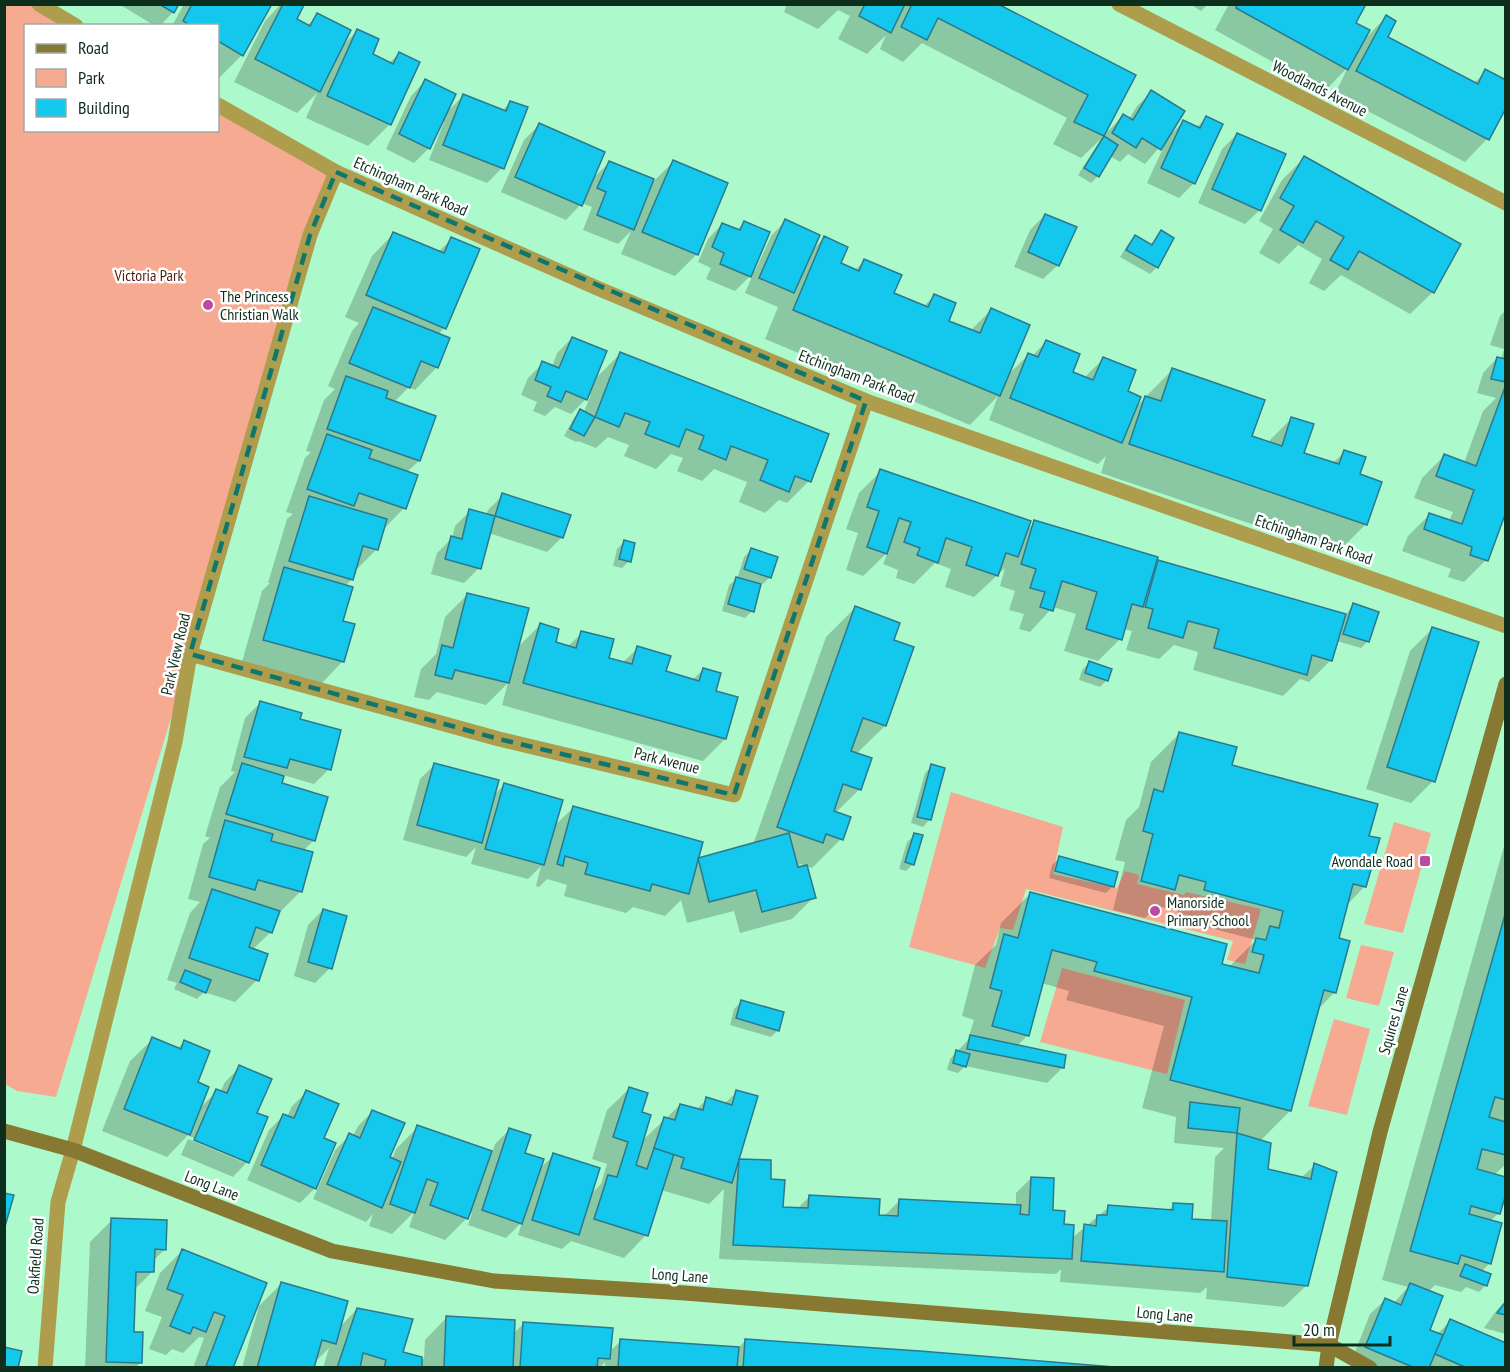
<svg xmlns="http://www.w3.org/2000/svg" width="1510" height="1372" font-family="'PT Sans Narrow',sans-serif">
<style>
.green{fill:#f6aa92}
.shadow{fill:#0003}
.building{fill:#14c7ec;stroke:#2c798d;stroke-width:1.5}
.lines{fill:none;stroke-linecap:round;stroke-linejoin:round}
.street{stroke:#ad9d4c;stroke-width:15}
.secondary{stroke:#877931;stroke-width:15}
.marked{fill:none;stroke:#0f766e;stroke-width:4.5;stroke-dasharray:12 8;stroke-linejoin:round}
.poi-dot{fill:#bd49a1;stroke:#fff;stroke-width:2}
.labels{text-anchor:middle;stroke-width:5;stroke-linejoin:round;paint-order:stroke}
.street-label{font-size:16px;fill:#0d2e1d;stroke:#fff}
.park-label{font-size:16px;fill:#511f0f;stroke:#fff}
.poi-label{font-size:16px;fill:#0d2e1d;stroke:#fff;text-anchor:start}
</style>
<rect width="100%" height="100%" fill="#acfacc"/>
<g class="green">
<polygon points="40,4 77,25 26,26 26,130 218,130 218,104 337,171 56,1097 17,1091 5,1084 4,5"/>
<polygon points="951,792 1063,827 1053,874 1117,888 1125,871 1139,875 1137,884 1184,895 1186,892 1261,909 1245,964 1227,960 1233,941 1026,889 1013,930 1000,928 985,968 909,947"/>
<polygon points="1394,822 1431,833 1403,933 1364,924"/>
<polygon points="1361,945 1394,952 1379,1006 1346,998"/>
<polygon points="1062,968 1185,1000 1167,1074 1040,1042"/>
<polygon points="1334,1019 1370,1029 1347,1115 1308,1106"/>
</g>
<g class="shadow">
<polygon points="119,4 178,4 173,12 160,26 155,26"/>
<polygon points="184,4 270,4 242,55 220,77 218,76 218,26 172,26"/>
<polygon points="281,4 302,6 295,20 307,26 317,15 342,46 357,31 371,55 389,63 399,54 390,124 368,146 306,118 317,93 297,113 234,82 265,21"/>
<polygon points="787,4 995,4 1134,76 1103,136 1123,116 1129,119 1137,106 1152,92 1169,136 1183,122 1196,128 1206,118 1194,183 1179,198 1147,183 1165,144 1163,143 1145,164 1128,154 1120,162 1110,156 1098,176 1091,183 1078,175 1101,139 1081,158 1053,144 1067,118 922,43 903,62 880,49 886,35 867,54 838,39 850,16 838,10 818,29 784,12"/>
<polygon points="1190,4 1208,4 1201,11"/>
<polygon points="1229,4 1364,4 1354,23 1365,39 1386,17 1386,37 1474,83 1486,71 1506,105 1487,139 1465,162 1335,94 1348,67 1325,91 1215,30"/>
<polygon points="425,81 446,113 463,96 502,111 511,102 502,168 487,183 429,160 444,122 442,121 429,148 414,163 386,149 411,96"/>
<polygon points="539,125 592,179 609,163 654,181 673,162 697,254 675,276 621,254 631,231 618,244 583,230 592,207 582,203 566,220 501,192 524,140"/>
<polygon points="1237,134 1260,210 1245,224 1198,203 1222,149"/>
<polygon points="1304,158 1459,244 1433,292 1410,314 1341,275 1324,291 1309,283 1322,259 1298,245 1279,264 1259,253 1273,229 1259,221 1282,180"/>
<polygon points="1045,215 1058,265 1043,279 1014,267 1030,230"/>
<polygon points="785,221 811,251 824,238 839,264 855,270 864,261 892,294 923,307 934,296 947,321 970,331 991,310 1007,376 1028,355 1032,356 1046,342 1071,372 1084,378 1103,359 1126,392 1134,409 1172,370 1250,437 1267,443 1292,418 1302,454 1332,464 1345,451 1358,475 1366,524 1337,553 1101,473 1106,456 1098,464 989,420 998,396 970,425 765,339 778,307 745,293 754,272 735,291 706,279 711,268 698,262 708,239 722,224 737,230 744,223 752,270 755,271 771,236"/>
<polygon points="1161,232 1157,267 1150,274 1120,257 1128,244 1135,237 1150,246"/>
<polygon points="394,233 438,252 452,239 444,328 438,335 437,367 415,390 409,387 393,403 434,417 419,461 407,472 404,508 382,531 376,550 354,572 352,579 345,586 342,622 343,661 321,684 242,662 262,591 270,583 268,583 287,519 293,514 286,512 305,458 311,452 306,451 324,400 335,389 328,386 352,331 359,323 345,317 372,256"/>
<polygon points="1506,310 1506,508 1486,560 1464,582 1448,577 1451,569 1402,551 1408,536 1430,514 1449,521 1453,512 1414,498 1422,478 1444,456 1464,463 1483,411 1496,398 1477,393 1483,373 1497,358 1501,359 1504,349 1490,345 1500,316"/>
<polygon points="572,338 594,380 620,354 809,481 787,503 779,500 765,513 739,502 747,482 714,469 702,481 677,471 683,458 671,454 656,469 624,456 629,445 608,437 596,448 578,441 576,442 564,436 574,418 581,411 584,412 591,394 571,414 555,407 545,416 533,411 537,402 521,395 528,378 543,363 552,367 557,353"/>
<polygon points="881,471 1026,531 1035,522 1155,561 1345,616 1353,605 1368,641 1361,648 1337,641 1331,660 1309,682 1300,679 1283,696 1193,670 1198,652 1174,645 1159,659 1126,650 1132,631 1123,629 1120,639 1098,661 1064,651 1076,614 1053,607 1030,632 1019,629 1024,614 1009,610 1015,591 1000,586 1005,568 974,597 945,587 951,569 935,563 914,584 896,578 898,570 883,564 888,552 863,576 846,570 858,533 846,529 859,493"/>
<polygon points="503,495 562,537 547,552 489,533 479,568 464,583 431,574 437,553 452,538 455,526 470,511 486,515 488,510"/>
<polygon points="624,542 629,561 622,568 613,566 617,549"/>
<polygon points="751,550 770,577 763,584 760,583 752,611 745,618 722,611 729,585 737,579 744,557"/>
<polygon points="468,594 517,648 540,625 554,643 567,647 582,633 607,659 622,663 638,648 664,673 692,680 703,670 714,692 725,739 703,761 502,705 508,683 486,705 437,692 429,700 414,697 421,669 436,654 445,617"/>
<polygon points="855,608 892,641 912,648 885,726 856,754 860,789 835,813 841,839 812,868 800,864 794,870 814,897 792,919 740,933 734,911 687,923 681,900 665,916 633,907 626,913 564,896 567,885 547,879 539,887 536,886 541,866 528,879 471,864 476,847 466,857 403,840 420,779 434,765 493,796 504,785 553,827 573,808 696,860 753,845 826,637"/>
<polygon points="1432,629 1433,781 1411,803 1366,789 1410,651"/>
<polygon points="1089,663 1107,680 1100,687 1079,680 1082,670"/>
<polygon points="260,703 298,720 329,769 314,784 283,775 280,784 314,840 303,851 301,891 279,913 271,932 252,950 257,980 235,1002 204,992 197,999 174,989 177,983 167,980 190,913 200,902 188,899 203,844 210,838 205,836 220,787 235,772 231,771 245,718"/>
<polygon points="1180,733 1230,766 1368,837 1365,886 1346,906 1337,939 1335,992 1316,1011 1290,1111 1260,1141 1266,1170 1301,1178 1315,1165 1307,1285 1284,1307 1206,1299 1207,1287 1200,1293 1060,1282 1061,1269 1056,1274 719,1259 724,1189 709,1204 661,1190 646,1235 624,1258 571,1241 562,1249 518,1235 522,1222 506,1238 468,1225 472,1213 445,1240 409,1227 414,1212 392,1234 369,1226 373,1214 366,1222 313,1199 335,1150 350,1135 353,1136 358,1126 373,1111 388,1158 392,1159 396,1149 418,1127 492,1153 495,1144 510,1129 523,1154 538,1170 554,1155 590,1195 601,1184 607,1164 592,1159 607,1110 630,1088 640,1113 642,1141 680,1105 696,1110 707,1099 724,1104 737,1092 737,1161 770,1162 769,1181 782,1208 797,1209 809,1197 878,1217 884,1216 899,1201 1016,1206 1016,1193 1031,1178 1051,1211 1072,1238 1109,1207 1167,1211 1174,1205 1190,1220 1211,1222 1215,1157 1224,1148 1174,1143 1176,1117 1142,1108 1164,1026 1066,1000 1069,991 1042,983 1028,1035 1017,1046 1064,1056 1062,1068 1047,1083 965,1066 958,1073 947,1070 950,1059 968,1040 974,1020 962,1016 975,965 996,945 1001,923 1030,894 1229,967 1256,940 1176,919 1178,911 1158,906 1145,918 1113,910 1125,862 1115,860 1126,820 1139,807 1151,762"/>
<polygon points="932,766 930,819 923,827 911,823 925,773"/>
<polygon points="915,835 913,864 906,871 899,869 907,842"/>
<polygon points="1506,839 1506,1164 1494,1175 1499,1213 1490,1221 1490,1263 1481,1272 1486,1285 1479,1292 1466,1287 1461,1292 1435,1285 1428,1292 1428,1330 1437,1334 1451,1321 1506,1368 1365,1368 1351,1362 1370,1314 1385,1300 1394,1303 1408,1287 1382,1280"/>
<polygon points="1059,858 1113,886 1106,893 1049,878 1052,865"/>
<polygon points="323,910 330,968 315,983 294,976 308,925"/>
<polygon points="741,1002 778,1030 771,1037 730,1025 734,1009"/>
<polygon points="153,1039 177,1049 184,1042 196,1083 199,1109 217,1091 220,1092 225,1082 240,1067 255,1113 247,1162 233,1177 181,1155 188,1139 243,1162 243,1159 189,1136 190,1133 167,1157 102,1131 130,1061"/>
<polygon points="307,1092 322,1138 315,1188 300,1203 247,1180 269,1130 284,1115 287,1117 292,1106"/>
<polygon points="112,1220 165,1249 153,1261 153,1271 134,1290 133,1334 140,1363 135,1368 85,1368 90,1242"/>
<polygon points="183,1250 265,1284 231,1368 193,1368 204,1338 199,1337 183,1353 172,1349 166,1355 149,1349 162,1317 145,1311 160,1273"/>
<polygon points="281,1284 339,1328 357,1309 401,1353 424,1359 425,1340 447,1317 513,1334 524,1323 609,1352 621,1341 738,1348 746,1340 1105,1368 605,1368 605,1362 600,1368 323,1368 329,1348 313,1364 312,1368 242,1368 259,1306"/>
<polygon points="1506,1301 1506,1334 1484,1328 1496,1311"/>
</g>
<g class="building">
<polygon points="159,4 179,4 174,13"/>
<polygon points="192,4 272,4 243,56 218,41 218,26 191,26 183,21"/>
<polygon points="283,4 304,5 297,19 310,26 317,13 351,30 320,92 255,59"/>
<polygon points="865,4 905,4 891,33 859,16"/>
<polygon points="912,4 998,4 1136,75 1104,136 1074,122 1088,95 938,18 927,40 901,27"/>
<polygon points="1237,4 1366,4 1356,23 1370,30 1348,70 1236,8"/>
<polygon points="1386,15 1396,21 1388,37 1478,84 1485,69 1506,80 1506,108 1489,140 1356,71"/>
<polygon points="357,29 379,39 373,54 393,64 399,52 420,62 391,125 327,96"/>
<polygon points="425,79 456,94 430,149 399,134"/>
<polygon points="1151,90 1185,111 1161,150 1142,138 1136,148 1112,133 1123,114 1133,120"/>
<polygon points="463,94 506,111 510,101 528,107 504,169 443,145"/>
<polygon points="1206,116 1223,124 1195,184 1161,168 1183,120 1200,128"/>
<polygon points="539,123 605,152 582,206 515,177"/>
<polygon points="1237,133 1286,154 1261,211 1212,189"/>
<polygon points="1104,136 1118,145 1099,177 1084,168"/>
<polygon points="1304,156 1461,244 1434,293 1359,251 1348,270 1330,260 1344,237 1316,221 1303,243 1280,230 1294,206 1280,198"/>
<polygon points="673,160 728,183 698,255 642,232"/>
<polygon points="609,161 654,179 634,230 597,215 606,192 597,188"/>
<polygon points="1045,214 1077,227 1059,266 1028,252"/>
<polygon points="785,219 820,235 794,293 759,278"/>
<polygon points="744,221 770,232 751,277 720,264 724,253 712,247 722,223 740,230"/>
<polygon points="1161,230 1174,238 1158,268 1126,250 1135,235 1152,245"/>
<polygon points="393,232 444,253 451,237 480,249 446,329 366,295"/>
<polygon points="824,236 848,247 841,263 859,271 864,259 902,275 894,293 928,307 934,294 956,303 949,321 980,333 991,308 1030,325 1000,396 793,310"/>
<polygon points="373,307 450,338 438,368 421,361 410,388 349,363"/>
<polygon points="572,337 607,351 587,400 566,391 561,402 547,396 551,387 535,380 542,361 559,368"/>
<polygon points="1046,340 1080,354 1073,372 1093,380 1103,357 1136,370 1128,391 1141,397 1122,443 1010,398 1028,353 1038,357"/>
<polygon points="620,352 829,434 811,482 795,476 789,492 760,480 768,460 731,446 726,460 699,449 704,436 686,429 679,447 645,434 650,422 625,413 619,427 595,417"/>
<polygon points="1497,357 1506,359 1506,382 1491,379"/>
<polygon points="1172,368 1265,400 1252,436 1282,446 1291,417 1314,424 1304,453 1339,464 1344,450 1366,457 1360,474 1382,482 1367,525 1129,444 1145,396 1161,401"/>
<polygon points="346,376 388,391 386,398 436,416 420,461 327,429"/>
<polygon points="1505,387 1506,512 1488,561 1470,555 1472,547 1424,529 1429,513 1462,524 1474,490 1436,476 1444,454 1476,466"/>
<polygon points="580,409 595,417 584,436 570,429"/>
<polygon points="327,434 372,450 369,458 418,475 406,509 359,493 354,506 307,489"/>
<polygon points="880,469 1031,521 1018,557 1006,553 998,576 966,565 972,547 946,538 938,563 917,555 920,548 904,542 911,522 899,518 887,554 867,547 879,511 867,507"/>
<polygon points="502,493 571,515 563,538 495,516"/>
<polygon points="309,496 387,519 378,550 363,546 353,580 289,561"/>
<polygon points="469,509 495,516 481,569 445,559 451,536 462,539"/>
<polygon points="1034,520 1158,557 1143,607 1132,604 1122,640 1086,629 1097,592 1062,581 1053,611 1040,607 1045,592 1030,588 1036,569 1021,564"/>
<polygon points="624,540 635,543 631,562 619,559"/>
<polygon points="751,548 778,557 771,578 744,569"/>
<polygon points="1158,560 1346,614 1332,661 1312,655 1307,675 1214,648 1219,629 1188,621 1183,638 1148,628 1153,609 1145,607"/>
<polygon points="284,567 353,587 343,621 355,624 344,662 263,640"/>
<polygon points="736,577 761,584 754,612 728,604"/>
<polygon points="467,593 529,608 509,683 455,670 452,679 435,675 442,645 453,648"/>
<polygon points="1353,603 1379,612 1369,642 1343,634"/>
<polygon points="855,606 900,623 894,640 914,647 886,726 863,718 851,751 872,758 861,790 843,784 834,811 851,817 843,840 826,834 823,843 777,827"/>
<polygon points="540,623 559,629 556,642 576,648 581,631 614,639 609,658 632,664 637,646 671,656 666,671 699,681 703,668 721,673 716,691 738,697 726,739 523,683"/>
<polygon points="1432,627 1479,642 1435,782 1387,767"/>
<polygon points="1089,661 1112,669 1108,681 1085,673"/>
<polygon points="260,701 302,713 300,719 341,730 331,770 290,759 287,768 244,757"/>
<polygon points="1179,732 1237,747 1232,765 1378,804 1369,836 1380,838 1366,887 1353,884 1339,938 1350,941 1336,993 1324,990 1291,1111 1170,1080 1192,997 1094,971 1097,962 1052,950 1029,1036 992,1026 1002,991 990,988 1004,934 1018,938 1030,892 1227,944 1222,964 1259,973 1264,955 1252,952 1256,938 1266,940 1270,926 1279,928 1283,911 1204,890 1206,882 1179,875 1175,890 1141,881 1153,834 1143,831 1154,789 1163,792"/>
<polygon points="242,763 284,776 282,783 328,797 315,841 226,814"/>
<polygon points="434,763 499,780 482,843 417,825"/>
<polygon points="931,764 945,768 931,820 917,817"/>
<polygon points="504,783 563,800 544,865 485,849"/>
<polygon points="573,806 703,842 689,894 652,884 650,891 585,874 588,863 565,856 563,866 557,864"/>
<polygon points="225,820 273,834 271,841 313,852 302,892 258,880 255,890 209,877"/>
<polygon points="789,833 798,867 807,865 816,898 762,912 756,890 709,902 698,858"/>
<polygon points="914,833 923,835 914,865 905,862"/>
<polygon points="1059,856 1118,872 1114,887 1055,871"/>
<polygon points="212,889 280,911 272,933 256,927 249,947 268,954 259,981 189,958"/>
<polygon points="323,909 347,916 332,969 308,962"/>
<polygon points="1506,911 1506,1100 1495,1097 1489,1117 1506,1122 1506,1155 1482,1149 1477,1169 1506,1177 1506,1194 1500,1214 1471,1206 1469,1214 1502,1223 1491,1264 1461,1255 1458,1264 1410,1251"/>
<polygon points="185,970 211,980 206,993 180,982"/>
<polygon points="741,1000 784,1012 779,1031 736,1018"/>
<polygon points="970,1035 1066,1055 1064,1068 967,1049"/>
<polygon points="152,1037 181,1049 184,1040 210,1051 198,1082 209,1087 190,1135 124,1109"/>
<polygon points="956,1050 970,1054 966,1067 953,1063"/>
<polygon points="239,1065 272,1079 257,1113 268,1117 249,1163 194,1140 216,1089 227,1093"/>
<polygon points="629,1087 648,1093 642,1112 651,1115 636,1165 647,1169 654,1148 674,1154 648,1236 594,1219 608,1175 617,1177 628,1142 613,1137"/>
<polygon points="306,1090 339,1104 324,1138 336,1143 316,1189 261,1165 283,1114 294,1118"/>
<polygon points="736,1090 758,1096 732,1183 681,1168 684,1158 654,1148 664,1117 675,1120 680,1104 703,1110 706,1097 732,1105"/>
<polygon points="1190,1102 1240,1108 1237,1133 1188,1128"/>
<polygon points="372,1110 405,1123 390,1157 401,1162 382,1208 327,1184 349,1133 360,1138"/>
<polygon points="417,1125 492,1151 468,1219 430,1205 438,1183 427,1179 415,1213 390,1204"/>
<polygon points="509,1128 531,1135 525,1153 544,1159 522,1224 482,1210"/>
<polygon points="1237,1133 1271,1143 1268,1169 1311,1179 1314,1163 1337,1172 1308,1286 1227,1277"/>
<polygon points="553,1153 600,1168 579,1235 532,1220"/>
<polygon points="739,1159 771,1160 771,1179 785,1180 783,1207 808,1208 809,1195 880,1199 879,1215 898,1216 899,1199 1021,1205 1020,1214 1029,1215 1031,1177 1054,1178 1053,1210 1065,1211 1064,1224 1074,1225 1072,1259 733,1245"/>
<polygon points="4,1193 14,1195 4,1230"/>
<polygon points="1173,1203 1193,1204 1192,1219 1227,1221 1224,1272 1081,1261 1084,1224 1096,1226 1097,1215 1107,1215 1108,1205 1173,1210"/>
<polygon points="111,1218 167,1220 166,1250 155,1249 154,1272 136,1272 134,1332 143,1332 142,1363 106,1362"/>
<polygon points="182,1249 267,1283 233,1368 206,1366 225,1316 214,1312 206,1332 193,1327 190,1334 170,1326 183,1295 167,1289"/>
<polygon points="1465,1264 1491,1274 1487,1286 1460,1276"/>
<polygon points="281,1282 348,1301 336,1344 322,1340 314,1368 257,1368"/>
<polygon points="1410,1283 1443,1296 1430,1330 1443,1335 1429,1368 1415,1368 1365,1347 1385,1298 1401,1305"/>
<polygon points="1506,1301 1506,1315 1497,1313"/>
<polygon points="357,1308 413,1319 403,1352 422,1357 422,1368 384,1368 386,1360 363,1353 360,1368 337,1368"/>
<polygon points="446,1316 515,1320 513,1368 444,1368"/>
<polygon points="1450,1319 1506,1343 1506,1368 1467,1368 1435,1354"/>
<polygon points="523,1322 613,1328 610,1359 598,1358 597,1368 520,1368"/>
<polygon points="620,1339 739,1347 737,1368 618,1368"/>
<polygon points="745,1339 920,1351 1127,1368 743,1368"/>
<polygon points="4,1347 22,1351 18,1368 4,1368"/>
</g>
<g class="lines">
<g class="street">
<polyline points="39,4 76,26"/>
<polyline points="1119,4 1506,203"/>
<polyline points="218,105 336,172 597,288 866,401 1506,626"/>
<polyline points="190,654 499,739 734,795 866,401"/>
<polyline points="45,1368 58,1202 73,1150 175,742 190,654 310,235 336,172"/>
</g>
<g class="secondary">
<polyline points="4,1131 73,1150 332,1251 494,1281 685,1293 1329,1345 1370,1368"/>
<polyline points="1326,1368 1329,1345 1380,1132 1506,684"/>
</g>
</g>
<path class="marked" d="M336 172 866 401 734 795 499 739 190 654 310 235Z"/>
<g class="poi-dot">
<circle cx="208" cy="305" r="6"/>
<rect x="1419" y="855" width="12" height="12" rx="3"/>
<circle cx="1155" cy="911" r="6"/>
</g>
<g class="labels">
<g class="street-label">
<text transform="translate(1320 88) rotate(27)" y="6">Woodlands Avenue</text>
<text transform="translate(411 186) rotate(24)" y="6">Etchingham Park Road</text>
<text transform="translate(857 376) rotate(21)" y="6">Etchingham Park Road</text>
<text transform="translate(1314 539) rotate(19)" y="6">Etchingham Park Road</text>
<text transform="translate(175 654) rotate(-77)" y="6">Park View Road</text>
<text transform="translate(667 760) rotate(14)" y="6">Park Avenue</text>
<text transform="translate(1393 1020) rotate(-74)" y="6">Squires Lane</text>
<text transform="translate(212 1185) rotate(21)" y="6">Long Lane</text>
<text transform="translate(35 1256) rotate(-86)" y="6">Oakfield Road</text>
<text transform="translate(680 1275) rotate(4)" y="6">Long Lane</text>
<text transform="translate(1165 1314) rotate(5)" y="6">Long Lane</text>
</g>
<g class="park-label">
<text x="149" y="281">Victoria Park</text>
</g>
<g class="poi-label">
<text x="220" y="302">The Princess<tspan x="220" dy="18">Christian Walk</tspan></text>
<text x="1413" y="867" text-anchor="end">Avondale Road</text>
<text x="1167" y="908">Manorside<tspan x="1167" dy="18">Primary School</tspan></text>
</g>
</g>
<rect width="1510" height="1372" fill="none" stroke="#0d2e1d" stroke-width="12"/>
<rect x="24" y="24" width="195" height="108" fill="#ffffff" stroke="#9eaba5" stroke-width="1.5"/>
<rect x="36" y="44" width="30" height="9" fill="#877931" stroke="#9eaba5" stroke-width="1.5"/>
<text x="78" y="54" font-size="18" fill="#0d2e1d">Road</text>
<rect x="36" y="69" width="30" height="18" fill="#f6aa92" stroke="#9eaba5" stroke-width="1.5"/>
<text x="78" y="84" font-size="18" fill="#0d2e1d">Park</text>
<rect x="36" y="99" width="30" height="18" fill="#14c7ec" stroke="#9eaba5" stroke-width="1.5"/>
<text x="78" y="114" font-size="18" fill="#0d2e1d">Building</text>
<path d="M1294 1336v9h96v-9" fill="none" stroke="#0d2e1d" stroke-width="3"/>
<text x="1303" y="1336" font-size="18" fill="#0d2e1d" stroke="#ffffff" stroke-width="4.5" paint-order="stroke">20 m</text>
</svg>
